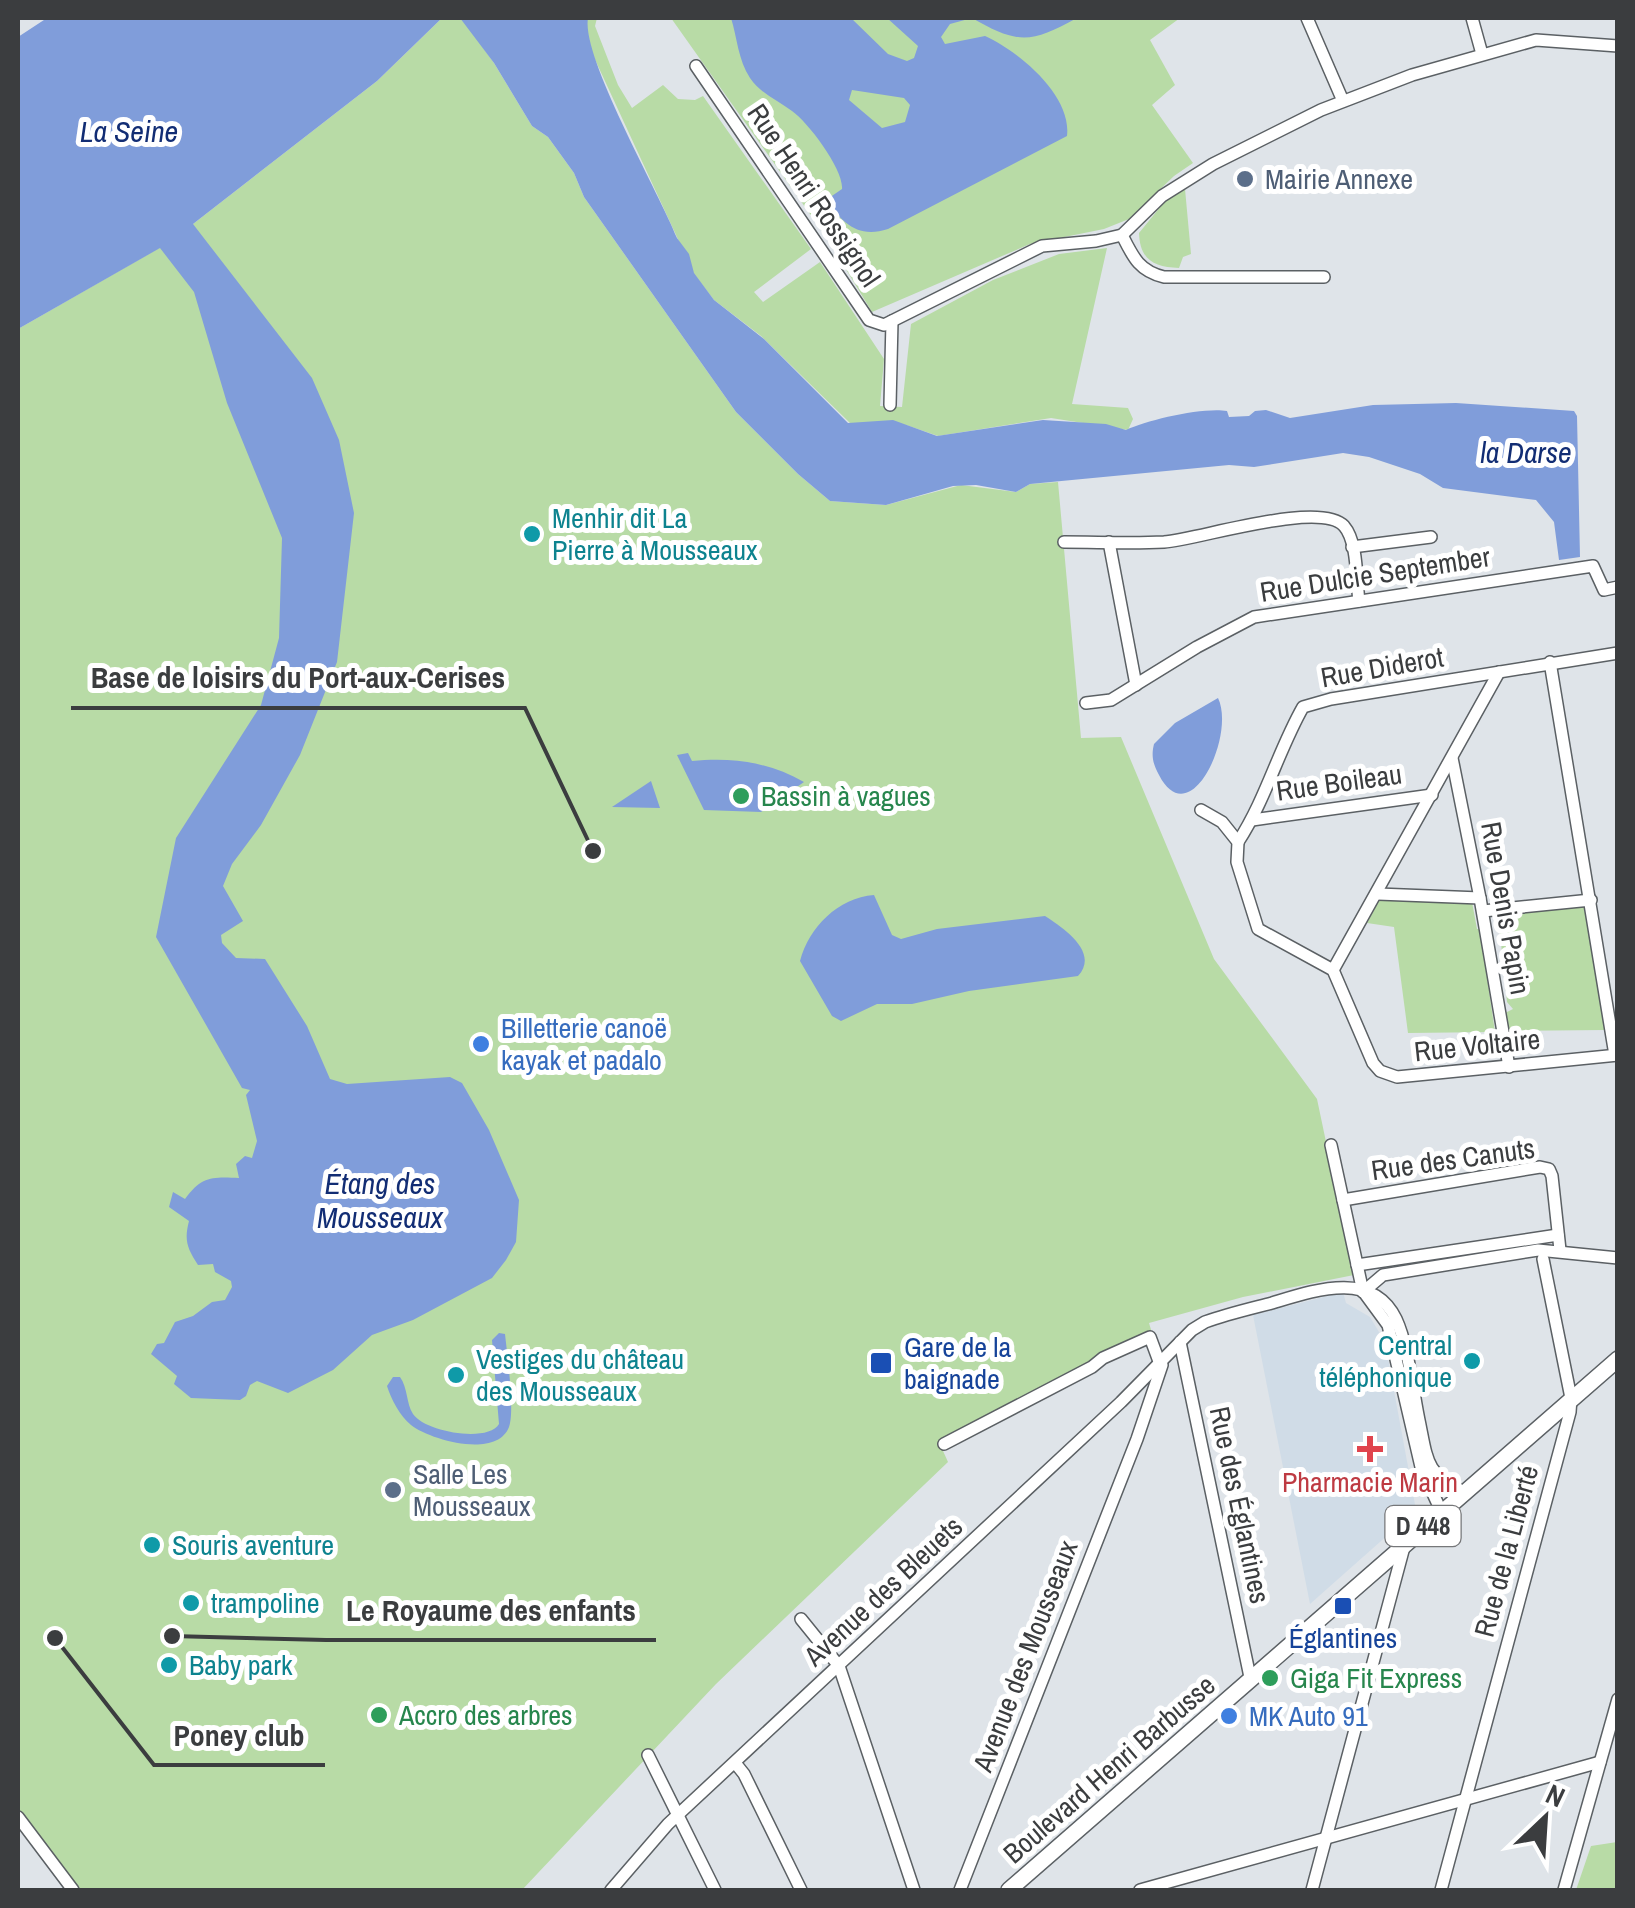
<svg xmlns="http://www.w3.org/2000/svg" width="1635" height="1908" font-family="'Archivo Narrow',sans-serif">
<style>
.built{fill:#d0dce7}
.green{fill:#b8dba6}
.water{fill:#809dda;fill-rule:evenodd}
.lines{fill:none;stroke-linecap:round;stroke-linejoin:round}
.minor-casing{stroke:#5b6064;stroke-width:14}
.major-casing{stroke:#5b6064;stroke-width:18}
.minor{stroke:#fff;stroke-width:11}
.major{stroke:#fff;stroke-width:15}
.service-dot{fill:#5c6f8a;stroke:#fff;stroke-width:4}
.culture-dot{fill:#0f9aa8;stroke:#fff;stroke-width:4}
.leisure-dot{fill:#2e9e5b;stroke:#fff;stroke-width:4}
.shop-dot{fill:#3f7fe0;stroke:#fff;stroke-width:4}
.transit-dot{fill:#1a4fb4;stroke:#fff;stroke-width:4}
.health-dot{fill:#e0444e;stroke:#fff;stroke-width:4}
.labels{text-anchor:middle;stroke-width:10;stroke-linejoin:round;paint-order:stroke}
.shield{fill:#fff;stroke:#767779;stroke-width:2.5}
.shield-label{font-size:25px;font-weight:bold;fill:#3b3d3f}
.service-label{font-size:28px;fill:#4e5e75;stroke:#fff;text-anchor:start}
.street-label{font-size:28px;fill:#3b3d3f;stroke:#fff}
.culture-label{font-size:28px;fill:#0d838f;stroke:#fff;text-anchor:start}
.leisure-label{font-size:28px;fill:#27864d;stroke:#fff;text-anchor:start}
.shop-label{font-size:28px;fill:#366cbe;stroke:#fff;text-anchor:start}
.transit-label{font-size:28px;fill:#164399;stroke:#fff;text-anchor:start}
.health-label{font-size:28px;fill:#be3a42;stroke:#fff}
.water-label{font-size:30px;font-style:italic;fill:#122d74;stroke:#fff}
.leader{fill:none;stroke:#3b3d3f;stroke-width:4}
.callout-dot{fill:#3b3d3f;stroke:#fff;stroke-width:4}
.callout-label{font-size:30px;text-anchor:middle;font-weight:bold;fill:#3b3d3f;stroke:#fff;stroke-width:10;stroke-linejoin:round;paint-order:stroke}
</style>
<rect width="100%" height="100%" fill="#dfe4e9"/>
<polygon class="built" points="1343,1292 1346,1303 1370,1317 1385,1342 1416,1510 1310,1604 1253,1315"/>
<g class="green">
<polygon points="442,18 462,18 494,63 532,126 548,137 574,173 584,197 736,412 798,474 830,501 886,505 961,485 1016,492 1030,484 1058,482 1081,738 1121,737 1214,959 1317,1099 1354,1275 1243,1297 1149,1323 1152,1333 1094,1359 939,1442 948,1462 716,1684 522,1890 68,1890 18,1816 18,329 159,248 193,224 377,81"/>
<polygon points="597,18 595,26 618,85 632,108 663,85 678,99 695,100 703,96 811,249 754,292 763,302 820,262 884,359 880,406 902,407 911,324 993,280 1059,254 1107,248 1072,404 1128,408 1133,419 1128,430 1051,418 938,436 906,425 850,423 761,336 714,300 694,274 592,53 585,19"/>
<polygon points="671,18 1180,18 1150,40 1175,85 1152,105 1193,163 1174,176 1129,219 1104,229 1030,244 872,312 827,238"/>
<path d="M1185 189 1191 254 1183 257 1179 268C1154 267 1140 260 1139 233L1166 200Z"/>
<polygon points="1380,899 1472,902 1477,929 1480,929 1495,1032 1408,1033 1394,927 1367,923"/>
<polygon points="1583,903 1602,994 1600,1000 1605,1030 1508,1031 1505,1013 1513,1009 1507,1002 1498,913"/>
<polygon points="1617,1842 1617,1890 1576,1890 1591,1846"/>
</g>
<g class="water">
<path d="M47 18H442L377 81 193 224 312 378 339 440 354 513 337 662 300 755 261 825 232 864 223 886 243 921 221 935 222 943 236 958 265 959 307 1026 330 1079 347 1084 450 1077 462 1083 489 1130 519 1200 516 1242 506 1260 492 1278 413 1320 372 1335 333 1370 288 1393 257 1381 250 1385 246 1396 240 1400 191 1398 174 1384 177 1376 151 1354 157 1344 164 1343 175 1322 193 1316 212 1302 225 1300 232 1287 231 1281 215 1272 213 1264 198 1265C187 1248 184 1240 189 1221L169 1207 173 1192 185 1199C202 1176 212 1177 239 1178L236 1164 245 1156 252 1158 257 1141 246 1095 250 1090 242 1088 156 937 176 838 261 705 279 638 282 538 227 403 194 292 160 248 18 329V37Z"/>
<path d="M460 18H588C581 57 659 192 677 238L689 254 694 273 714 300 764 339 848 423 893 420 937 436 1043 420 1106 424 1126 430C1147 420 1203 407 1227 411L1229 417 1249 416 1255 411 1266 410 1290 418 1373 405 1456 403 1574 411 1577 416 1580 557 1559 560 1554 522 1536 500 1443 488 1420 474 1369 457 1343 453 1254 467 1229 465 1030 484 1016 492 976 485 953 486 886 505 830 501 798 474 736 412 584 197 574 173 548 137 532 126 494 63Z"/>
<path d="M731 18H851L888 54 907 61 914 58 918 46 887 18H1077C1031 43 1019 45 972 18L950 24 941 37 945 44 985 36C1018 51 1072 95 1067 136L888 229C857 239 842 222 826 200L842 189C844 170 808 122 792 111 777 100 761 94 750 78 738 60 737 37 731 18ZM852 90 904 98 910 105 905 122 882 128 849 100Z"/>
<path d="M1218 698C1236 735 1190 835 1159 775 1153 764 1151 756 1154 744L1175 723Z"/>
<path d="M688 753 692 761C733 757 768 762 804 782L761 812 704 810 677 755Z"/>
<polygon points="651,781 660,808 612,807"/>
<path d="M874 895 892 935 901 939 937 929 1045 916C1063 928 1100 952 1078 976L969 991 912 1004H877L841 1021 832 1016 800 961C809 927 838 898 874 895Z"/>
<path d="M499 1333 505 1334C507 1353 515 1411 509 1427 497 1459 430 1440 411 1425 400 1416 391 1399 387 1386L393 1377H400C408 1388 406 1403 413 1414 425 1432 488 1443 499 1424L492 1340Z"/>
</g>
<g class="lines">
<g class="minor-casing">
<g id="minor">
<polyline points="1307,18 1343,101"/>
<polyline points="1472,18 1482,54"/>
<polyline points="696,66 869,320 884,325 1042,246 1096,241 1122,235 1162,196 1213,164 1321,110 1412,75 1536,40 1618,46"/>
<path d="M1122 235C1133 257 1139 271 1164 277H1324"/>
<polyline points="890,405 892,321"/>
<path d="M1064 542C1098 542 1131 544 1164 542 1200 539 1320 500 1344 526 1358 542 1356 580 1359 601"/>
<polyline points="1109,542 1136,685"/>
<polyline points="1352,547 1431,537"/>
<polyline points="1550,662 1615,1055"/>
<polyline points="1086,703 1111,700 1197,647 1254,617 1593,566 1604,590 1618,587"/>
<polyline points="1452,758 1480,898 1509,1067"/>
<polyline points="1201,810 1222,822 1238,842 1237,862 1258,929 1333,970 1373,1063 1380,1071 1397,1077 1618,1055"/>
<polyline points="1252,820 1432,795"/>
<path d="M1238 842C1266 799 1278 751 1303 707L1331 699 1618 653"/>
<polyline points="1378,894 1480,898"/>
<polyline points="1483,911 1591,900"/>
<polyline points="1333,970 1499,672"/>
<polyline points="1331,1145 1363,1292"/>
<polyline points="1343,1200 1540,1167 1549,1169 1552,1176 1560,1250"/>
<polyline points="1357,1265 1558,1235"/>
<polyline points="1363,1292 1383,1275 1538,1250 1618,1258"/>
<polyline points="1366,1295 1388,1325 1421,1467 1441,1511"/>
<polyline points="1180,1342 1250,1677"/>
<polyline points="944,1444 1092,1367 1103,1358 1150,1337 1160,1364"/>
<polyline points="801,1619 839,1666 914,1890"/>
<polyline points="648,1755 715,1890"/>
<polyline points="736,1764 744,1774 801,1890"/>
<polyline points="18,1817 73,1890"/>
<path d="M611 1890 668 1824 1121 1402 1192 1330 1205 1322C1227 1314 1249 1309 1272 1303 1312 1291 1372 1269 1396 1319 1409 1347 1413 1394 1420 1425 1427 1460 1427 1475 1462 1491"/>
<polyline points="960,1890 1137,1439 1162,1365"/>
<polyline points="1140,1890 1600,1762"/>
<polyline points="1312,1890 1404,1547"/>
<polyline points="1441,1890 1570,1412 1571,1398 1543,1259"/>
<polyline points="1564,1890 1618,1699"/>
</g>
</g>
<g class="major-casing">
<polyline id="major" points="1009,1890 1618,1359"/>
</g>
<use href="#minor" class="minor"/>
<use href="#major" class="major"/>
</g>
<g class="service-dot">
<circle cx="1245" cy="179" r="10"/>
<circle cx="393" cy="1490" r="10"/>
</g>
<g class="culture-dot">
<circle cx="532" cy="534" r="10"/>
<circle cx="1472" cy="1361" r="10"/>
<circle cx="456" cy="1375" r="10"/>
<circle cx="152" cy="1545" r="10"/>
<circle cx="191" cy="1603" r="10"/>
<circle cx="169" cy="1665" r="10"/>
</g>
<g class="leisure-dot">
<circle cx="741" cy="796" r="10"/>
<circle cx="1270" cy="1678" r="10"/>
<circle cx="379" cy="1715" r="10"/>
</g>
<g class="shop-dot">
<circle cx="481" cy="1044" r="10"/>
<circle cx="1229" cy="1716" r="10"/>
</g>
<g class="transit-dot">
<rect x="869" y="1351" width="24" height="24" rx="5"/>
<rect x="1333" y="1596" width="20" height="20" rx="5"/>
</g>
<path class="health-dot" d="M1365 1434h10v10h10v10h-10v10h-10v-10h-10v-10h10z"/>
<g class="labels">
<rect class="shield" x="1385.5" y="1506" width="75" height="40" rx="8"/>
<g class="shield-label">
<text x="1423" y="1535">D 448</text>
</g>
<g class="service-label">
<text x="1265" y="189">Mairie Annexe</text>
<text x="413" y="1484">Salle Les<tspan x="413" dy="32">Mousseaux</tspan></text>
</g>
<g class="street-label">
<text transform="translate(814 195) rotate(56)" y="10">Rue Henri Rossignol</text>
<text transform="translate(1375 574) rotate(-9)" y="10">Rue Dulcie September</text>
<text transform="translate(1382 667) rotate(-10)" y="10">Rue Diderot</text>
<text transform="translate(1339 782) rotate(-8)" y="10">Rue Boileau</text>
<text transform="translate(1506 908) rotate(80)" y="10">Rue Denis Papin</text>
<text transform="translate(1477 1045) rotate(-6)" y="10">Rue Voltaire</text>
<text transform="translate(1453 1159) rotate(-8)" y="10">Rue des Canuts</text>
<text transform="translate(1240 1505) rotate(78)" y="10">Rue des Églantines</text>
<text transform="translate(1506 1551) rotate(-75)" y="10">Rue de la Liberté</text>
<text transform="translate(883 1591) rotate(-43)" y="10">Avenue des Bleuets</text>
<text transform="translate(1025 1656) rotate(-69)" y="10">Avenue des Mousseaux</text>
<text transform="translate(1109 1769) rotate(-41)" y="10">Boulevard Henri Barbusse</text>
</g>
<g class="culture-label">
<text x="552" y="528">Menhir dit La<tspan x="552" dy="32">Pierre à Mousseaux</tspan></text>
<text x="1452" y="1355" text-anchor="end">Central<tspan x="1452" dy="32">téléphonique</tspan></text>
<text x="476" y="1369">Vestiges du château<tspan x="476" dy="32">des Mousseaux</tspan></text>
<text x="172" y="1555">Souris aventure</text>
<text x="211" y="1613">trampoline</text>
<text x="189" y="1675">Baby park</text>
</g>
<g class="leisure-label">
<text x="761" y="806">Bassin à vagues</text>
<text x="1290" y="1688">Giga Fit Express</text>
<text x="399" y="1725">Accro des arbres</text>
</g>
<g class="shop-label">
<text x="501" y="1038">Billetterie canoë<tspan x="501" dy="32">kayak et padalo</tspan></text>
<text x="1249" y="1726">MK Auto 91</text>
</g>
<g class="transit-label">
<text x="904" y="1357">Gare de la<tspan x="904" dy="32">baignade</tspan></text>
<text x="1343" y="1648" text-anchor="middle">Églantines</text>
</g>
<g class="health-label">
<text x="1370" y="1492">Pharmacie Marin</text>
</g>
<g class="water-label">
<text x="129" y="142">La Seine</text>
<text x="1526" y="463">la Darse</text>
<text x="380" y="1194">Étang des<tspan x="380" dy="34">Mousseaux</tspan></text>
</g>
</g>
<path class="leader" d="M593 851L525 708H71M172 1636L326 1640H656M55 1638L154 1765H325"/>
<g class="callout-dot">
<circle cx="593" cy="851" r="10"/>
<circle cx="172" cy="1636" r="10"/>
<circle cx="55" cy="1638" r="10"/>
</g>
<g class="callout-label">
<text x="298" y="688">Base de loisirs du Port-aux-Cerises</text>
<text x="491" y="1621">Le Royaume des enfants</text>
<text x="239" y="1746">Poney club</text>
</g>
<rect width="1635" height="1908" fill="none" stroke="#3b3d3f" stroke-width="40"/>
<g transform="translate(1545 1818) rotate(25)" stroke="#ffffff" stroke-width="8" paint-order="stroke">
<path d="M0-8L18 38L0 25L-18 38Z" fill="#3b3d3f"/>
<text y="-15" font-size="28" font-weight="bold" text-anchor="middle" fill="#3b3d3f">N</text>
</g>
</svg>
